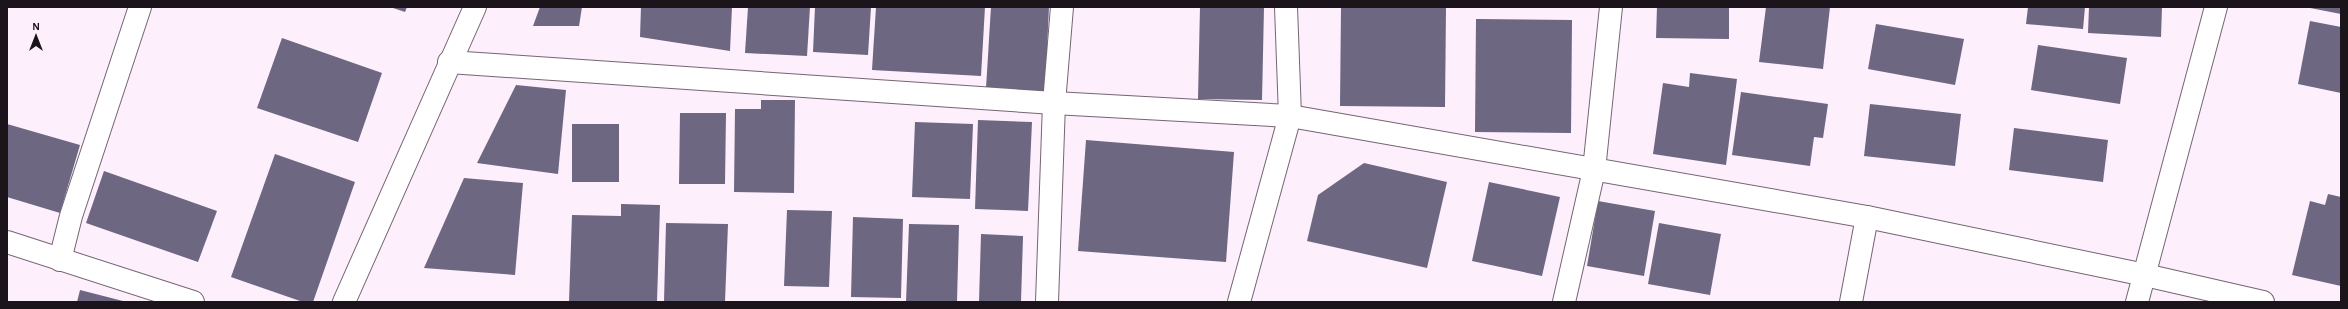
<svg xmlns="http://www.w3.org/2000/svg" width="2348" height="309" font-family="'Alegreya Sans',sans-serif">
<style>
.building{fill:#6d6782}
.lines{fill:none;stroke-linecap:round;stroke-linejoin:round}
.minor-casing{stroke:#746573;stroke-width:24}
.minor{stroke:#fff;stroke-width:22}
</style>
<rect width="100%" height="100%" fill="#fdeffc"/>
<g class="building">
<polygon points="390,7 407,7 405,12"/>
<polygon points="540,7 582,7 579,26 533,26"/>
<polygon points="641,7 732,7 730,51 640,37"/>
<polygon points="748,7 810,7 807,56 745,53"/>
<polygon points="815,7 871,7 868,55 813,52"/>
<polygon points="876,7 985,7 981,76 872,70"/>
<polygon points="991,7 1049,7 1045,91 986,88"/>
<polygon points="1200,7 1264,7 1262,100 1198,99"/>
<polygon points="1341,7 1446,7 1445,107 1340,106"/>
<polygon points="1657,7 1729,7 1729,39 1656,38"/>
<polygon points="1766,7 1830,7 1823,69 1759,62"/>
<polygon points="2028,7 2085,7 2083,29 2026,24"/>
<polygon points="2089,7 2162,7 2161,37 2088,33"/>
<polygon points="2310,7 2341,7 2341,14 2310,8"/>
<polygon points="1476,19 1572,20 1571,133 1475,132"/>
<polygon points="2310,21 2341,27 2341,93 2298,84"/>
<polygon points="1876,24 1964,39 1955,85 1868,69"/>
<polygon points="282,38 382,73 358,142 257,108"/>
<polygon points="2038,45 2127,58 2120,104 2031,90"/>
<polygon points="1690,73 1737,79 1726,165 1653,154 1663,83 1689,87"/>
<polygon points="516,85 566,90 558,174 477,163"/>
<polygon points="1741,92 1828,104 1823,138 1814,137 1810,166 1732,155"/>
<polygon points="761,100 795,100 794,193 734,192 735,109 761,109"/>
<polygon points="1870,104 1961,114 1955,166 1864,156"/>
<polygon points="680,113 726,113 725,184 679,184"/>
<polygon points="978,120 1032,122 1028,211 975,209"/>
<polygon points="915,122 973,124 970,199 912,197"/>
<polygon points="7,124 80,145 60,213 7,197"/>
<rect x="572" y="124" width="47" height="58"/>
<polygon points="2014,128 2108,140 2103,182 2009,170"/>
<polygon points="1086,140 1234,152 1226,262 1078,251"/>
<polygon points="275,154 355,182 313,302 303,302 231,277"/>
<polygon points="1364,163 1447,182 1427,268 1307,241 1318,195"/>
<polygon points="104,171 217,211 198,262 86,223"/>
<polygon points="464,178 523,183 515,275 424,268"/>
<polygon points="1489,182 1560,197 1542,276 1472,261"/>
<polygon points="2328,194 2341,197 2341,286 2292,275 2310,201 2325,205"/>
<polygon points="1598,201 1655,211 1644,276 1587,266"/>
<polygon points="621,204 660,205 657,302 569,302 572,215 621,216"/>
<polygon points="787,210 832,211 829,287 784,286"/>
<polygon points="853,217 903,219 901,298 851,297"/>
<polygon points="666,223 728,224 725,302 664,302"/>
<polygon points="1659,223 1721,234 1710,295 1648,284"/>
<polygon points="909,224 959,225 957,302 906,302"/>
<polygon points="981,234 1023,236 1021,302 979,302"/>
<polygon points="80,290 123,301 123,302 77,302"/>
</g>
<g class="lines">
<g class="minor-casing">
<g id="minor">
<polyline points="449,62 1054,103 1290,116 1867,217 2145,275 2263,302"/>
<polyline points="7,242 193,302"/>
<polyline points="60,260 71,216 140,7"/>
<polyline points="344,302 475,7"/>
<polyline points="1047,302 1054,103 1062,7"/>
<polyline points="1239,302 1290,116 1286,7"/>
<polyline points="1564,302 1594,170 1611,7"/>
<polyline points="1851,302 1867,217"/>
<polyline points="2137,302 2216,7"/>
</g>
</g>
<use href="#minor" class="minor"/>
</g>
<rect width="2348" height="309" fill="none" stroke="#1b141a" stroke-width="16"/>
<g transform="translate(36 36)" stroke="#fdeffc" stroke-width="3" paint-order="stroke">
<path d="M0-3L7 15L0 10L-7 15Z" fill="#1b141a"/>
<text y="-6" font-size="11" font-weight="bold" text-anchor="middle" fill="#1b141a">N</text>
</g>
</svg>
